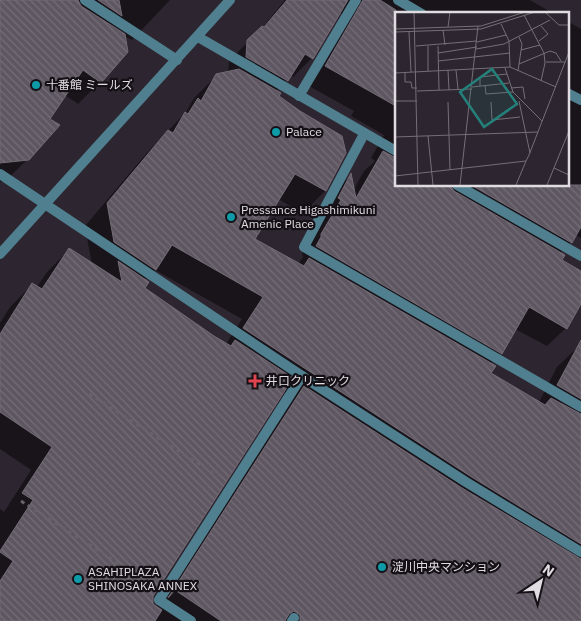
<svg xmlns="http://www.w3.org/2000/svg" width="581" height="621" font-family="'IBM Plex Sans','Noto Sans JP',sans-serif">
<style>
.shadow{fill:#0007;fill-rule:evenodd}
.building{fill:url(#building-back-hatch);stroke:#736b76}
.lines{fill:none;stroke-linecap:round;stroke-linejoin:round}
.path{stroke:#68626a;stroke-width:3;stroke-dasharray:4 4;stroke-linecap:butt}
.service{stroke:#50808f;stroke-width:10}
.pedestrian{stroke:#50808f;stroke-width:10}
.minor{stroke:#50808f;stroke-width:10}
.tertiary{stroke:#50808f;stroke-width:10}
.culture-dot{fill:#0f9aa8;stroke:#141015;stroke-width:2}
.health-dot{fill:#e0444e;stroke:#141015;stroke-width:2}
.labels{text-anchor:middle;stroke-width:4.5;stroke-linejoin:round;paint-order:stroke}
.poi-label{font-size:12px;fill:#e0dce2;stroke:#141015;text-anchor:start}
.inset-road{fill:none;stroke:#756f77;stroke-width:1}
.view{fill:#24807a;fill-opacity:0.15;stroke:#24807a;stroke-width:2.5}
.inset-edge{fill:none;stroke:#e0dce2;stroke-width:2.5}
</style>
<defs>
<pattern id="building-back-hatch" width="6" height="6" patternUnits="userSpaceOnUse" patternTransform="scale(1.25)"><rect width="6" height="6" fill="#5e5661"/><path d="M-1 5l2 2M0 0l6 6M5-1l2 2" fill="none" stroke="#756e77"/></pattern>
</defs>
<rect width="100%" height="100%" fill="#2d2630"/>
<g class="shadow">
<polygon points="0,0 170,0 132,40 124,36 100,82 78,104 65,95 48,119 28,159 5,181 0,182"/>
<path d="M285 0H530L554 14H396V185H567V21L581 29V238L575 235 571 242 560 253V260L581 273V302L566 328 547 346 515 329 501 353 490 364 489 374 539 402 557 367 580 345 581 346V621H0V509L4 512 31 470 0 449V323L10 307 32 285 37 287 47 272 69 250 92 265 85 226 146 154 186 112 194 98 217 75 228 73 229 61 262 28ZM340 12 344 16 307 85 354 111 351 116 384 135 371 158 375 161 364 171 353 191 350 176 332 194 323 219 302 254 303 257 298 264 253 240 278 199 303 213 325 191 345 153 299 112 278 96 276 91 291 75 293 77 312 58ZM155 270 242 319 226 344 144 288V280ZM283 391 294 398 282 409 155 608 151 603 152 596Z"/>
</g>
<g class="building">
<polygon points="0,0 78,0 81,6 125,34 128,52 101,83 83,70 50,119 60,125 29,160 0,163"/>
<polygon points="98,0 119,0 122,16"/>
<polygon points="287,0 348,0 313,59 305,54 288,81 246,57 247,40 262,26 264,27"/>
<polygon points="363,0 380,0 396,10 396,106 325,66"/>
<polygon points="239,69 281,93 279,96 300,111 342,136 346,153 326,191 295,174 255,239 304,266 309,258 496,366 491,373 545,405 551,398 581,414 581,544 470,476 243,328 263,297 172,245 156,270 114,242 107,203 168,130 173,133 185,112 188,114 198,98 201,101 216,74"/>
<polygon points="383,151 396,158 396,185 450,185 454,191 565,255 562,260 581,271 581,304 567,329 529,307 502,354 316,246 321,237 321,234 341,200 338,198 351,173 356,198"/>
<polygon points="471,185 581,185 581,227 572,243"/>
<polygon points="69,248 122,282 118,261 149,282 145,288 214,336 231,346 235,340 293,378 153,596 153,604 162,610 155,621 0,621 0,581 13,561 0,552 0,551 33,500 22,493 52,447 0,412 0,334 32,283 42,289"/>
<polygon points="581,340 581,399 557,385"/>
<polygon points="304,386 462,488 581,559 581,621 300,621 300,615 294,611 289,614 285,621 221,621 175,590 168,598"/>
</g>
<g class="lines">
<g class="path">
<polyline points="89,394 213,473"/>
<polyline points="21,501 146,581"/>
</g>
<polyline class="service" points="292,621 294,618"/>
<polyline class="pedestrian" points="0,174 302,376 466,482 581,552"/>
<g class="minor">
<polyline points="85,0 177,60"/>
<polyline points="398,0 422,14"/>
<polyline points="198,37 396,151"/>
<polyline points="567,93 581,100"/>
<polyline points="299,96 356,0"/>
<polyline points="364,134 304,247 581,407"/>
<polyline points="457,185 581,256"/>
<polyline points="191,621 159,600 302,376"/>
</g>
<polyline class="tertiary" points="0,254 230,0"/>
</g>
<g class="culture-dot">
<circle cx="36" cy="85" r="5"/>
<circle cx="276" cy="132" r="5"/>
<circle cx="231" cy="217" r="5"/>
<circle cx="382" cy="567" r="5"/>
<circle cx="78" cy="579" r="5"/>
</g>
<path class="health-dot" d="M252.5 373.5h5v5h5v5h-5v5h-5v-5h-5v-5h5z"/>
<g class="labels">
<g class="poi-label">
<text x="46" y="89">十番館 ミールズ</text>
<text x="286" y="136">Palace</text>
<text x="241" y="214">Pressance Higashimikuni<tspan x="241" dy="14">Amenic Place</tspan></text>
<text x="266" y="385">井口クリニック</text>
<text x="392" y="571">淀川中央マンション</text>
<text x="88" y="576">ASAHIPLAZA<tspan x="88" dy="14">SHINOSAKA ANNEX</tspan></text>
</g>
</g>
<g transform="translate(395 12)">
<rect width="174" height="174" fill="#2d2630"/>
<path class="inset-road" d="M19 0 23 173M150 0 164 13H174M129 3 149 41 150 51 146 69M106 12 114 29 115 55M53 15 55 0M0 17 86 14 130 0M48 18 50 33M0 20 86 17 140 0M14 20 16 60M144 29 153 22 146 14M82 30 111 23M21 34 82 29M33 34V59M43 34 44 78M81 37 109 32 155 8M126 38 145 33M43 41 82 35M43 49 115 41M151 50H170M124 52 155 39 161 41 166 49M110 56 118 80 147 109M53 58 54 78M61 58 63 77M123 59 127 32 124 25M0 61 115 55 161 75M10 61V70H16L17 76H22M90 73 91 82 118 80M85 74V65L112 62M77 75 114 71M116 76 128 75 130 87M22 79 77 77M0 89H22M124 89 135 141M53 90 55 158M96 90 97 108 125 105M33 124 38 173M0 125 143 120M134 143 174 40M159 156 174 163M0 164 131 149 134 143M65 173 83 14M121 173 131 149M152 173 174 119"/>
<path class="view" d="M97 57 122 92 89 115 65 80Z"/>
<rect width="174" height="174" class="inset-edge"/>
</g>
<g transform="translate(541 581) rotate(35)" stroke="#141015" stroke-width="4" paint-order="stroke">
<path d="M0-4L9 19L0 12L-9 19Z" fill="#e0dce2"/>
<text y="-8" font-size="14" font-weight="bold" text-anchor="middle" fill="#e0dce2">N</text>
</g>
</svg>
